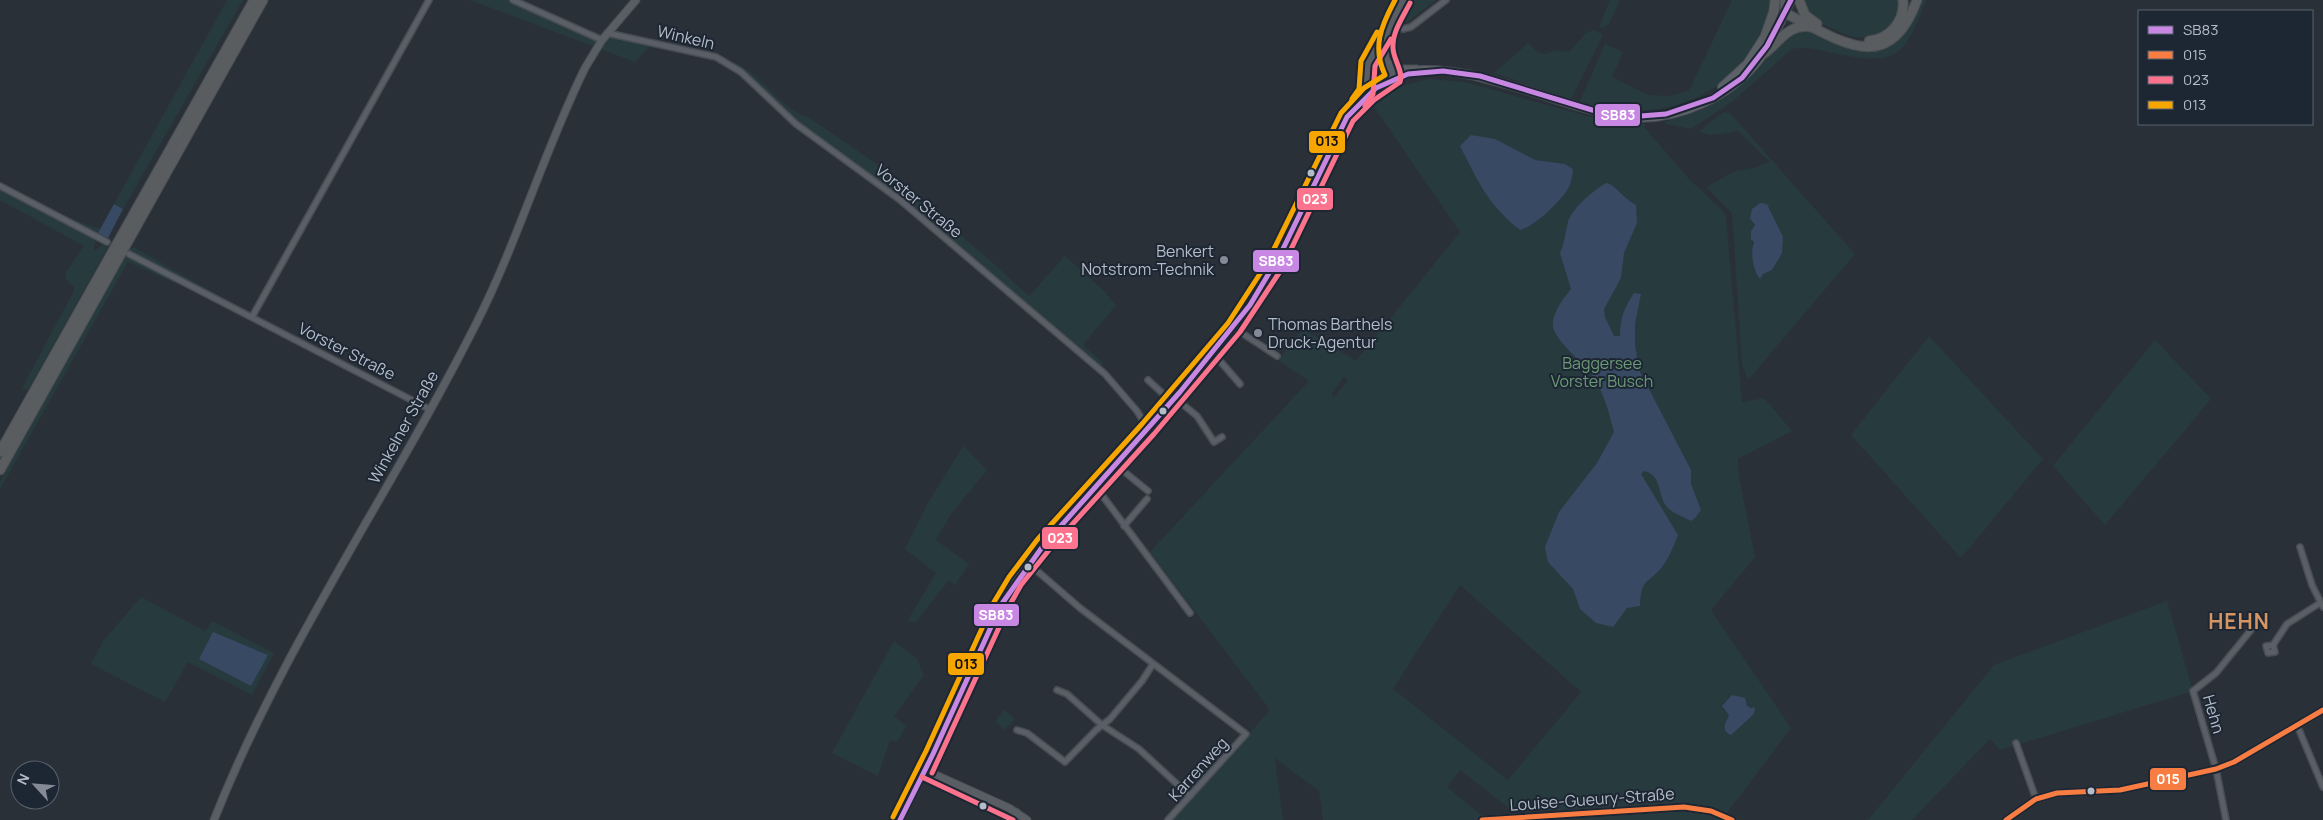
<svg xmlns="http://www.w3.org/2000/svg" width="2323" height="820" font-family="Manrope,sans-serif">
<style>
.green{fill:#273a3e;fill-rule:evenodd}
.water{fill:#384963}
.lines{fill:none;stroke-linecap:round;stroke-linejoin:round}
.street-casing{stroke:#484c53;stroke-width:8}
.secondary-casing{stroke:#484c53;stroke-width:9}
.primary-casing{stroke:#484c55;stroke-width:10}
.highway-casing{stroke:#474c53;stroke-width:11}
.street{stroke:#5a5e66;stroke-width:5}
.secondary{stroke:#595d64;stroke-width:7}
.primary{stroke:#5c6168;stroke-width:8}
.highway{stroke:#5a5d60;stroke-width:9}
.bus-1-casing{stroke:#1d2633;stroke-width:9}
.bus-2-casing{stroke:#1d2633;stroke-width:9}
.bus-3-casing{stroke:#1d2633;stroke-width:9}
.bus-4-casing{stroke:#1d2633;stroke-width:9}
.bus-1{stroke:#c787e3;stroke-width:5}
.bus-2{stroke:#f77d43;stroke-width:5}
.bus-3{stroke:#fc738d;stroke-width:5}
.bus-4{stroke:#f7a600;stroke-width:5}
.bus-dot{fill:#b4bcc9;stroke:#1d2633;stroke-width:2}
.poi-dot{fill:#848b96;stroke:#1d2633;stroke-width:2}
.labels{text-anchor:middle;stroke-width:4;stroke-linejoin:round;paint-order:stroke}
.street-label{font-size:16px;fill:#b4bcc9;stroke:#1d2633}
.poi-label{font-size:16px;fill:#b4bcc9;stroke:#1d2633;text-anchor:end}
.park-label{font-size:16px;fill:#6b9a76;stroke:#1d2633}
.district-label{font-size:21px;font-weight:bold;letter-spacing:1px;fill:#d59563;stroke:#1d2633}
.line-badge{stroke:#1d2633;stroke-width:2}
.badge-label{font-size:14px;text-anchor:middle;font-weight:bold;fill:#fff}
.pale-badge-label{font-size:14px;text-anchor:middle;font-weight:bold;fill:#111}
</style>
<rect width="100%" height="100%" fill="#2a3038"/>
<g class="green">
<polygon points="227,0 243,0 123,209 114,204"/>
<polygon points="470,0 514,0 598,34 650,46 635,62"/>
<polygon points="1412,0 1436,0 1407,22 1404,20 1405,14"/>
<polygon points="1610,0 1620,0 1609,24 1603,28 1599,26"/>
<path d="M1732 0H1771L1772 2C1749 92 1666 130 1580 101L1605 44 1623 52 1612 77 1649 95 1669 96 1689 91Z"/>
<path d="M1802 0H1898C1900 29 1873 44 1847 35 1841 33 1835 29 1829 27 1823 24 1814 20 1809 14 1806 10 1805 4 1802 0Z"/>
<path d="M1921 0H1926C1904 59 1896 66 1833 53 1819 50 1806 46 1792 49L1732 102 1691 129 1663 123 1712 103 1736 88 1795 31 1806 30C1826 37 1846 50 1867 52 1897 55 1913 23 1921 0Z"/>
<path d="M1594 30 1603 35 1571 99 1494 73 1528 43C1535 50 1544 59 1554 50L1569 52 1586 33Z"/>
<polygon points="1393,33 1392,42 1403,67 1395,65 1386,54 1388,39"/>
<path d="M715 55C727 59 740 64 750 72 769 86 785 111 808 117L877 164 992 262 1029 296 1065 256 1104 291 1116 305 1083 345 1103 363 1101 375 1029 306 914 208 795 121 743 72Z"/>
<polygon points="1375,57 1385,77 1369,87 1368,72 1371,72"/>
<polygon points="1369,58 1362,92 1353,102 1335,128"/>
<path d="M1429 79 1465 82 1587 116 1645 124 1644 127 1688 178 1723 211 1726 217 1742 402 1764 398 1792 431 1738 459 1739 477 1755 557 1711 610 1791 728 1727 813 1708 806 1683 805 1514 812 1460 770 1447 787 1481 815 1477 820H1323L1319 791 1275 758 1283 820H1172L1270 710 1150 552 1309 381 1278 360 1303 329 1356 361 1460 232 1372 104 1397 87ZM1344 377 1348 380 1333 398 1332 393ZM1460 585 1581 692 1508 780 1393 689Z"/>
<path d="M1724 112 1730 113 1855 254 1748 380 1742 365 1732 213 1706 187 1735 171 1753 168 1770 162 1738 131C1725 133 1711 138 1699 131ZM1770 208 1772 216 1756 274C1755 266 1753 258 1752 250 1752 239 1758 231 1752 219Z"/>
<polygon points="0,188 90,235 95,241 94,249 96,250 102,245 108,247 28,390 22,388 74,291 74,287 66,279 66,272 84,246 0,200"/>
<polygon points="64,215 95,228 101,228 97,235 62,217"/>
<polygon points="129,248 135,248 250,313 218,302 128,262 0,489 0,481"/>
<polygon points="1929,336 2043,459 1961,558 1851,435"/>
<polygon points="2155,340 2211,399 2105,525 2053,466"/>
<polygon points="963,446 987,470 951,514 936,540 969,564 955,585 949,580 915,623 908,620 936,573 905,549 928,503"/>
<polygon points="351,552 354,552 291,666 251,746 249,742 301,641"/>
<path d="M141 597 205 631 212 621 274 653 252 695 188 662 165 702 91 664 103 641ZM242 645 268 655 198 658Z"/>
<polygon points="2167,601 2193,691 2000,750 1990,739 1912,820 1868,820 1994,665"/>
<polygon points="894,641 917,659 924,675 894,716 906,726 897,742 890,740 878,776 832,753"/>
<polygon points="1004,709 1015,719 1005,730 995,722"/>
<polygon points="1686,811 1704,813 1724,820 1545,820"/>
</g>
<g class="water">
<path d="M1471 135 1495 139 1535 160 1565 164 1573 169C1572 178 1571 185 1566 192 1557 204 1534 227 1520 230 1487 204 1478 181 1460 146Z"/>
<path d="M1606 183C1615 184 1624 199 1636 205L1637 223 1624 253 1621 278 1604 309 1605 317 1614 336H1620C1620 318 1624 308 1634 293L1641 294 1635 324V344L1639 370 1691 470V484L1701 510 1695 518 1691 521C1684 517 1675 514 1669 509 1656 497 1664 476 1644 471L1641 474 1678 535C1674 545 1669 558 1662 567 1647 585 1641 578 1640 606L1627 608 1613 627 1596 623 1580 609 1573 589 1548 562 1545 547 1559 512 1597 463 1614 432C1609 413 1604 392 1592 375 1583 363 1555 340 1553 327 1551 314 1564 298 1571 289L1560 253C1565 242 1565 233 1568 222 1572 208 1593 191 1606 183Z"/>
<path d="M1760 203 1767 204 1783 237 1782 253 1772 270 1763 274 1760 279C1753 271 1750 251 1754 242L1751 239V231L1755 225 1750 218 1752 209Z"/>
<polygon points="114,204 123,209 108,238 98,233"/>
<polygon points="213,632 268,655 251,686 199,659"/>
<path d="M1732 695 1745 698 1747 706 1751 708 1754 707 1755 710 1753 715 1731 735C1720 730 1726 723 1729 715L1722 706Z"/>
</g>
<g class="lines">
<g class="street-casing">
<g id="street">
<polyline points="513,0 602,40"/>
<polyline points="1390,24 1403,29 1411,27 1446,0"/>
<polyline points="607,33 716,57 741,72 796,124 900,200 1105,374 1137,411 1148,429"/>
<polyline points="0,186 107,242"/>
<polyline points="129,254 429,409"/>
<polyline points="252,317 429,0"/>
<polyline points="1234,328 1277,356"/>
<polyline points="1213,353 1240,384"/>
<polyline points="1148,380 1172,402"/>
<polyline points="1175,398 1197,416 1214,442 1222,437"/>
<polyline points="1116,465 1148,491"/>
<polyline points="1096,487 1190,613"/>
<polyline points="1124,526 1147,499"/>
<polyline points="2300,547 2312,585 2323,607"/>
<polyline points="1028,563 1080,608 1246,734 1168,820"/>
<polyline points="2273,645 2266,646 2268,653 2275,652 2273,645 2287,624 2320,603"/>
<polyline points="1057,690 1067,694 1102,725 1139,749 1190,796"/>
<polyline points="2297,725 2323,787"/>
<polyline points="1017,730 1027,733 1065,762 1096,730 1110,719 1142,681 1153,664"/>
<polyline points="2016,743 2036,799"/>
<polyline points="1010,820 1017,812"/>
<polyline points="2226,820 2216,769 2193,691 2216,673 2251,630"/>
</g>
</g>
<g class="secondary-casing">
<g id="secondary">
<polyline points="1386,38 1385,57 1394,78"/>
<polyline points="1387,62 1398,69 1417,69"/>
<polyline points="1389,80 1379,59 1379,48 1403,0"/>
<polyline points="1363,97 1366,89 1367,67 1378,46"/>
<polyline points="925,770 1009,808 1027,820"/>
<path d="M214 820C283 645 392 491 476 324 518 241 544 151 585 68L602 40 636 0"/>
<path d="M900 820 933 754 1001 605C1025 563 1057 531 1089 496 1146 432 1213 364 1258 292 1282 255 1300 215 1319 175 1330 152 1339 124 1357 105 1374 85 1397 76 1422 70"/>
<polyline points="1482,820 1684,807 1711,811 1732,820"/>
<polyline points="2006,820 2036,799 2057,793 2120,790 2216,769 2234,762 2323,710"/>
</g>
</g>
<g class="primary-casing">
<g id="primary">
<path d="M1422 70C1459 69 1491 80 1526 90 1559 100 1593 113 1628 117 1678 122 1732 96 1761 57 1773 39 1782 19 1791 0"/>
<polyline points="1722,87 1747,64 1767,33"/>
</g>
</g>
<g class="highway-casing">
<g id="highway">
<path d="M1785 0V12L1789 15C1842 42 1889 77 1917 0"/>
<polyline points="1799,0 1805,15 1817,24"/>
<polyline points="1765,37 1774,11 1775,0"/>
<path d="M1869 41C1890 39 1905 21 1903 0"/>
<path d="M1762 55C1779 44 1787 23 1811 27"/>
<polyline points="0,452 254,0"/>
<polyline points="0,470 263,0"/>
</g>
</g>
<use href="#street" class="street"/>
<use href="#secondary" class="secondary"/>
<use href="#primary" class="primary"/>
<use href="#highway" class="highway"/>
<g class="bus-1-casing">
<polyline id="bus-1" points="900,820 933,754 1001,605 1043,546 1180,392 1250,305 1281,253 1347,117 1376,88 1408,74 1443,71 1480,76 1592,110 1628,117 1666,114 1713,98 1742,78 1767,46 1791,0"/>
</g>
<g class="bus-2-casing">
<g id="bus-2">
<polyline points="1482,820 1684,807 1711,811 1732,820"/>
<polyline points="2006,820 2036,799 2057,793 2120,790 2216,769 2234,762 2323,710"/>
</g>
</g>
<g class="bus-3-casing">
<g id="bus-3">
<polyline points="1365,106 1373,94 1375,66 1391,39"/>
<path d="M932 773 1008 608 1021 585 1049 550 1154 434 1240 332 1281 270 1353 121 1374 100 1400 82C1404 72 1393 59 1393 48 1392 32 1403 17 1410 3"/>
<polyline points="922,777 1013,820"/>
</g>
</g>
<g class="bus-4-casing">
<g id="bus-4">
<polyline points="1352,99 1359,89 1361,61 1377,32"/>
<path d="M893 817 926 751 994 602 1009 577 1037 540 1142 424 1228 323 1267 263 1341 113 1364 88 1385 75C1372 47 1381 26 1395 0"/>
</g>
</g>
<use href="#bus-1" class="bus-1"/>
<use href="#bus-2" class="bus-2"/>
<use href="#bus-3" class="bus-3"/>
<use href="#bus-4" class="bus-4"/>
</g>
<g class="bus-dot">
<circle cx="1311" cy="173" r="4.5"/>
<circle cx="1163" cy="411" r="4.5"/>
<circle cx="1028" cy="567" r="4.5"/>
<circle cx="2091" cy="791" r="4.5"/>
<circle cx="983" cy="806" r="4.5"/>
</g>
<g class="poi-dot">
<circle cx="1224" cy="260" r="5"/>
<circle cx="1258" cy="333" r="5"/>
</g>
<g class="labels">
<g class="street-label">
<text transform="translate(686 37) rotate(13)" y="6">Winkeln</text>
<text transform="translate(919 201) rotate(39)" y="6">Vorster Straße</text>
<text transform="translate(347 351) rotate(27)" y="6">Vorster Straße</text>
<text transform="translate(403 427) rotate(-61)" y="6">Winkelner Straße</text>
<text transform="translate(2214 714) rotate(74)" y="6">Hehn</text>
<text transform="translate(1198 769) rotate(-48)" y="6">Karrenweg</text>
<text transform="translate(1592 799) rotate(-4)" y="6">Louise-Gueury-Straße</text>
</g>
<g class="poi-label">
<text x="1214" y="257">Benkert<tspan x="1214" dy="18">Notstrom-Technik</tspan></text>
<text x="1268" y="330" text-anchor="start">Thomas Barthels<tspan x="1268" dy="18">Druck-Agentur</tspan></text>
</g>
<g class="park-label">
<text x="1602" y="369">Baggersee<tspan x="1602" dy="18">Vorster Busch</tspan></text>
</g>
<g class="district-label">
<text x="2239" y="629">HEHN</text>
</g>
</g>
<g class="line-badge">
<rect x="1594" y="103" width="47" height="24" rx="5" fill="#c787e3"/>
<rect x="1308" y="130" width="38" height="24" rx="5" fill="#f7a600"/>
<rect x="1296" y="187" width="38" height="24" rx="5" fill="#fc738d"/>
<rect x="1252" y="249" width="48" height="24" rx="5" fill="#c787e3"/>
<rect x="1041" y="526" width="38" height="24" rx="5" fill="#fc738d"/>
<rect x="973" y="603" width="47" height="24" rx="5" fill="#c787e3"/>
<rect x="947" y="652" width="38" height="24" rx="5" fill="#f7a600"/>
<rect x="2149" y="767" width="38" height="24" rx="5" fill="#f77d43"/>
</g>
<g class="badge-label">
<text x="1618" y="120">SB83</text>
<text x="1315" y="204">023</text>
<text x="1276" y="266">SB83</text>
<text x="1060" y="543">023</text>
<text x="996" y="620">SB83</text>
<text x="2168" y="784">015</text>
</g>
<g class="pale-badge-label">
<text x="1327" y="146">013</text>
<text x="966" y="669">013</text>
</g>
<rect x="2138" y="10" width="175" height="115" fill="#1d2633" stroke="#59626f"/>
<rect x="2148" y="26" width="25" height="8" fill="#c787e3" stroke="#59626f"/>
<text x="2183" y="35" font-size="15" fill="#b4bcc9">SB83</text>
<rect x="2148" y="51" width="25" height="8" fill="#f77d43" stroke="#59626f"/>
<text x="2183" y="60" font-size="15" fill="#b4bcc9">015</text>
<rect x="2148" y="76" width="25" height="8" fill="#fc738d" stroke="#59626f"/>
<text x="2183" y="85" font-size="15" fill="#b4bcc9">023</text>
<rect x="2148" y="101" width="25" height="8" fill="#f7a600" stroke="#59626f"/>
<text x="2183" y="110" font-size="15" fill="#b4bcc9">013</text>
<g transform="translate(35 785) rotate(296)"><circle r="24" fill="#1d2633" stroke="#59626f"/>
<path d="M0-4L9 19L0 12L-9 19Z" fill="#848b96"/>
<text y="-8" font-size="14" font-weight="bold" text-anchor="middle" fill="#b4bcc9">N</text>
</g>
</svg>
